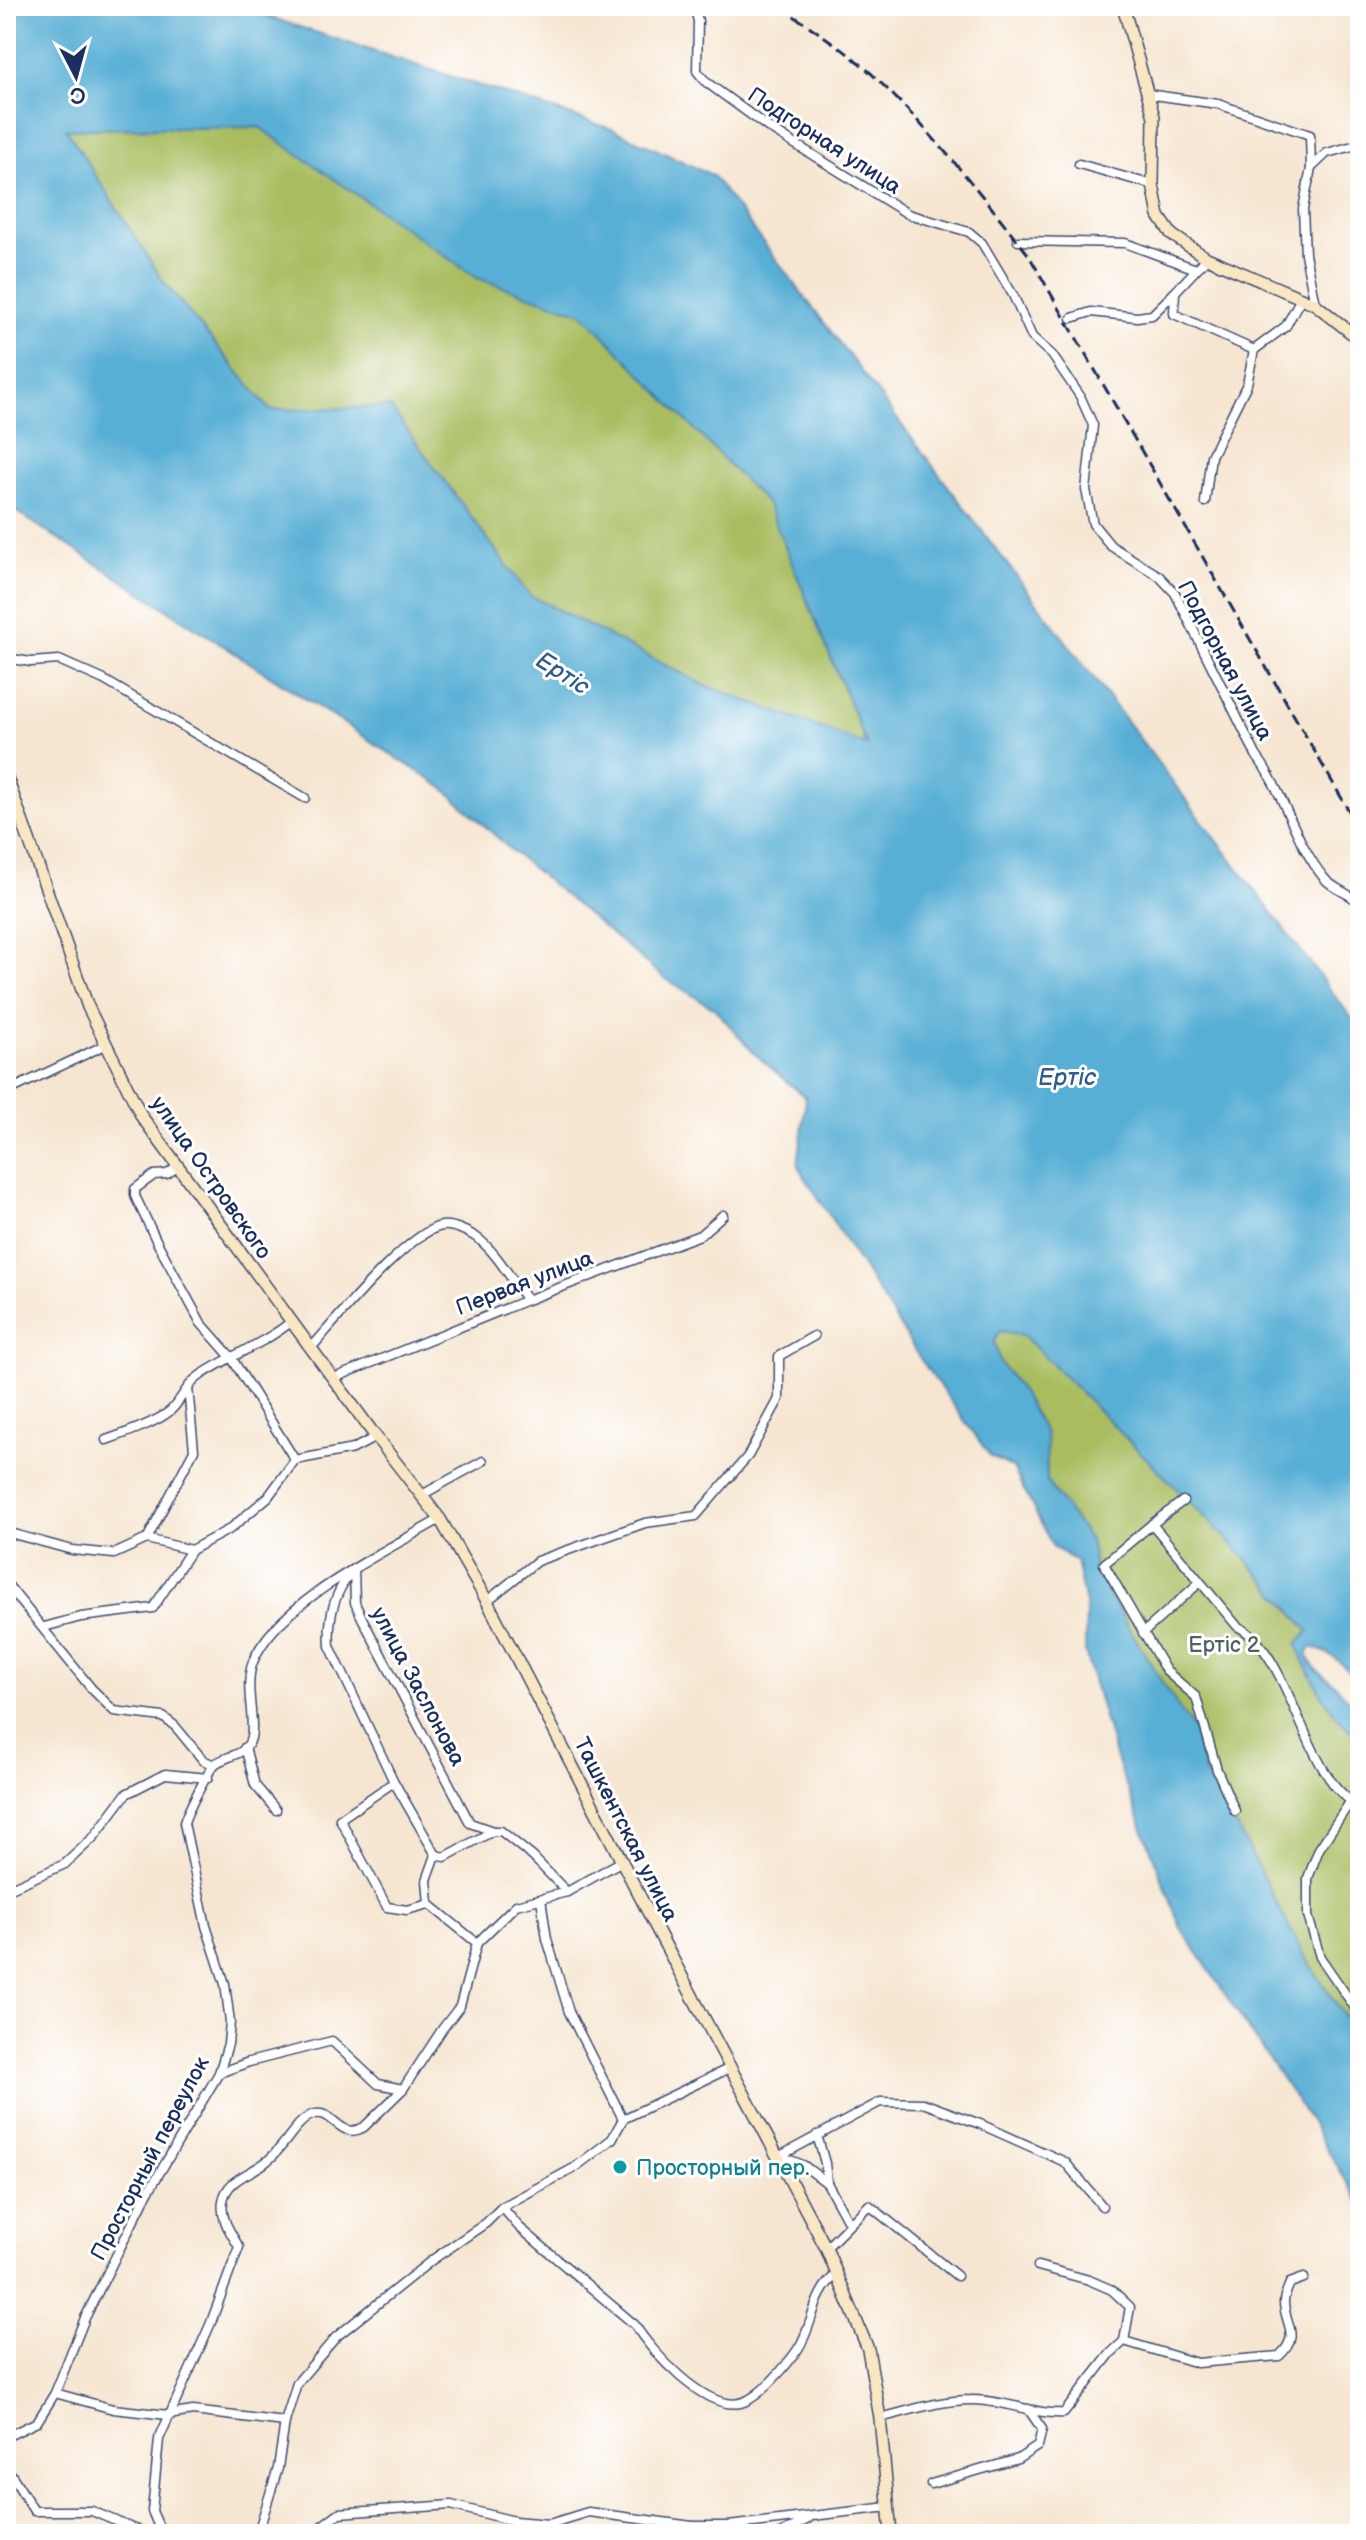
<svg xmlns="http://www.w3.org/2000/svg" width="1366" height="2540" font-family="'Balsamiq Sans',sans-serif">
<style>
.green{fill:#a9bd61;stroke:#627660;stroke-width:2}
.water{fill:#58afd5;stroke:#3a6f9a;stroke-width:2;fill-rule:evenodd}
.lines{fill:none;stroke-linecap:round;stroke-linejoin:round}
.street-casing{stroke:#3c4a6f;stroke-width:11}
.secondary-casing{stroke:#3c4a6f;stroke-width:14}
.street{stroke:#fff;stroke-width:8}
.secondary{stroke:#f9e7c3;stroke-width:11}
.rail{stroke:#1b2f5e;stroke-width:3;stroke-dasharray:12 6;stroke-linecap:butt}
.culture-dot{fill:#0f9aa8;stroke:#fff;stroke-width:3}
.labels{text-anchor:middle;stroke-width:6;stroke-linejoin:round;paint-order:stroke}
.street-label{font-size:22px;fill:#1b2f5e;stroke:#fff}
.park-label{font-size:22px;fill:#4d615f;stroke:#fff}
.culture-label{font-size:22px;fill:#0d838f;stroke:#fff;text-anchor:start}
.water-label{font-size:24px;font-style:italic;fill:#305c88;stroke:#fff}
</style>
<rect width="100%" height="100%" fill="#fff"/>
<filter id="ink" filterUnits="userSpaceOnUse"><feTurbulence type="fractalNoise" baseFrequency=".0125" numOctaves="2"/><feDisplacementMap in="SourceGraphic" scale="16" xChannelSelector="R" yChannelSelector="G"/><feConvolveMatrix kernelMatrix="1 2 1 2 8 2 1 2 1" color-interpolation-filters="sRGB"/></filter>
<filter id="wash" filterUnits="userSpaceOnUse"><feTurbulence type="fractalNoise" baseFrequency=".006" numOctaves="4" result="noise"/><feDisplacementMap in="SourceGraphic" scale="32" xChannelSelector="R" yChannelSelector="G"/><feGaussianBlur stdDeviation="1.8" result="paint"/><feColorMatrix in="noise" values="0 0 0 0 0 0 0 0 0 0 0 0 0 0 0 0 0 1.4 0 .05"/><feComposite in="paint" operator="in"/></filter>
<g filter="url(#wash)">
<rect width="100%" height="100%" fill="#f6e6d1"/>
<g class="green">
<polygon points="259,127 477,278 582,313 768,505 867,746 704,685 529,595 390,407 270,410 165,284 66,129"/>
<polygon points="999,1331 1023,1335 1237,1549 1309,1631 1297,1645 1354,1734 1360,1739 1360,2040 1305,1957 1230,1814 1205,1774 1193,1729 1165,1687 1096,1574 1090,1540 1047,1482 1046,1435 1022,1392 1000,1362 994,1342"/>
</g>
<path class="water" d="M6 6H251L266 16 612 129 712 175 1360 1029V1685C1345 1667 1335 1653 1311 1647L1307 1654 1316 1670 1336 1685 1360 1715V1739C1330 1716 1312 1680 1297 1645L1309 1631 1237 1549 1023 1335 999 1331 994 1342 1000 1363 1022 1392 1046 1435 1047 1482 1090 1540 1096 1574 1165 1687 1193 1729 1205 1774 1230 1814 1305 1957 1360 2040V2203L1310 2121 1181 1928 1116 1759 1085 1652 1086 1609 1076 1561 1053 1547 1013 1468 990 1456 921 1360 798 1166 806 1098 754 1053 715 1009 663 977 514 853 445 789 6 505ZM259 127 477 278 582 313 768 505 867 745 704 685 529 595 390 407 270 410 165 284 66 129Z"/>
</g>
<g filter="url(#ink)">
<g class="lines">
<g class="street-casing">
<g id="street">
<path d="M694 6 698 21 697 71 706 82 769 128 908 214 969 232 982 243 1013 295 1032 337 1052 355 1080 396 1093 425 1086 490 1093 524 1111 546 1159 576 1175 593 1256 755C1285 794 1294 841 1324 878 1333 889 1349 893 1360 903"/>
<polyline points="1147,94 1218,104 1310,135 1311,168"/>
<polyline points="1079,164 1153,185"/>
<polyline points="1018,241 1125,243 1196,269"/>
<polyline points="1207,258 1175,292 1174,314 1254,350"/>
<polyline points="1315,304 1305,254 1303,209 1311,168 1327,153 1360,144"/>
<polyline points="1072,318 1091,312 1137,317 1152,315 1174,293"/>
<polyline points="1205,502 1211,456 1247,384 1254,350 1286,326 1301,298"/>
<polyline points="6,658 31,662 59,660 104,680 305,798"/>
<polyline points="6,1092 105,1045"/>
<polyline points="179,1166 167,1174 154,1175 135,1189 135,1196 158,1244 201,1323 231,1357 295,1460"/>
<path d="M312 1347C336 1320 409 1231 442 1226 452 1224 468 1232 476 1237 497 1252 511 1280 527 1300"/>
<polyline points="334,1378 527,1300 700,1235 723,1215"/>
<path d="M106 1440C123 1434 162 1421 173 1408 183 1397 188 1383 201 1375 231 1355 264 1344 292 1321"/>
<polyline points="420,1496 483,1461"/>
<path d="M1183 1501 1152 1524 1237 1626C1293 1653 1303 1781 1360 1806"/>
<polyline points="1152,1524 1104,1564 1166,1671 1196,1697 1217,1770 1235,1811"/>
<polyline points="6,1532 72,1550 114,1554 147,1539 191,1550 230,1529 268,1497 295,1460 353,1449 376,1437"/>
<polyline points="147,1539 194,1450 188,1388"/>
<polyline points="354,1569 355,1603 363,1620 470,1823 493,1831"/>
<path d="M349 1575C333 1596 328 1620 330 1646L394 1782 436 1855"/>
<polyline points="6,1583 91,1688 114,1711 163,1717 175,1726 203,1760 214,1765"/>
<polyline points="487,1601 537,1561 645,1523 696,1516 748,1456 779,1399 779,1356 814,1336"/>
<polyline points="44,1627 81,1617 153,1608 191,1550"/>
<polyline points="1143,1633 1199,1583"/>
<polyline points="245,1747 255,1785 276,1810"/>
<polyline points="394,1782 340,1819 387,1907 407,1910 429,1904"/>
<polyline points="1350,1802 1319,1849 1308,1878 1308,1916 1320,1957 1360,2015"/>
<polyline points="6,1890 65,1864 94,1837 126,1794 165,1774 208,1778"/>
<polyline points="541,1899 547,1939 569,2012 623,2119"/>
<polyline points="477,1943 429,1904 427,1880 436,1855 445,1857 493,1831 501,1831 533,1857 567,1892"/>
<polyline points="219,2073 249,2062 332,2041 378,2084 403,2089"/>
<polyline points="817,2135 825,2163 827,2183 849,2223"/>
<polyline points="780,2156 880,2102 923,2103 980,2124 1065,2162 1102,2206"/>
<polyline points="780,2156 803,2165 827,2183"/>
<path d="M502 2207 519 2227 635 2325C652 2353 705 2410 740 2403 759 2399 787 2365 798 2349 814 2325 812 2293 837 2274"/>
<polyline points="826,2248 869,2205 957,2276"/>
<polyline points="1038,2266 1089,2280 1112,2290 1130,2307 1124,2341"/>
<polyline points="55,2393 113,2409 168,2415 193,2411 285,2422"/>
<path d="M880 2418C909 2411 940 2400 971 2400 1003 2399 1033 2415 1064 2413L1111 2353 1124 2341 1197 2363 1279 2356C1302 2335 1284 2324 1284 2302 1284 2295 1288 2289 1290 2283L1304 2278"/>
<path d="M6 2437 37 2422 55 2393 85 2318 147 2194 219 2073 228 2044 230 2022 225 1984 206 1926 184 1823C186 1814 208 1771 215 1764 225 1756 244 1756 250 1741 257 1723 243 1687 253 1662 275 1603 387 1551 440 1519"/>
<polyline points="6,2473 11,2474 34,2511 92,2511 134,2529 155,2534"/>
<polyline points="931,2484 1018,2459 1038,2446 1042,2429 1028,2409"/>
<polyline points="261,2523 278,2468 285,2422 297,2383 336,2337 432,2260 486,2223 502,2207 574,2168 612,2139 623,2119 730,2068"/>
<path d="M162 2534 152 2511 159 2439 210 2325 239 2247C231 2233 220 2219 223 2201 227 2178 252 2174 267 2161 273 2157 279 2149 284 2143 292 2133 302 2117 315 2114 334 2110 340 2141 364 2127L403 2089 443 2028 460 2006 477 1943 516 1905 567 1892 622 1861"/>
<polyline points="317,2534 319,2528 339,2513 451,2505 514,2521 549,2524 588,2512 692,2526 728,2526 889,2507"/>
<polyline points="683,2534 692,2526"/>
<polyline points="781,2534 808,2519"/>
</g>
</g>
<g class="secondary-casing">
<g id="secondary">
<polyline points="1123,6 1154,117 1153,185 1159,216 1172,235 1207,258 1315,304 1360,340"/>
<polyline points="6,775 88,1007 142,1117 376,1437 440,1519 487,1601 661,1937 826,2248 868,2349 880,2418 891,2534"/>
</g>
</g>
<use href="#street" class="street"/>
<use href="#secondary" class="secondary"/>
<path class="rail" d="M779 6C813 29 852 53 881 83 935 136 982 195 1028 254L1360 830"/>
</g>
</g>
<circle class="culture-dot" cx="620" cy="2167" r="8"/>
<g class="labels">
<g class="street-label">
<text transform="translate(825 140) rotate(33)" y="8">Подгорная улица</text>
<text transform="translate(1226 660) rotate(62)" y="8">Подгорная улица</text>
<text transform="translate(212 1177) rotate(55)" y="8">улица Островского</text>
<text transform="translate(524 1282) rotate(-21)" y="8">Первая улица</text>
<text transform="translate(419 1686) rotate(62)" y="8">улица Заслонова</text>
<text transform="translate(627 1829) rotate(63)" y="8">Ташкентская улица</text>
<text transform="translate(149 2158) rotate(-62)" y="8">Просторный переулок</text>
</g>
<g class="park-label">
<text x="1224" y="1652">Ертіс 2</text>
</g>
<g class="culture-label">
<text x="636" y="2175">Просторный пер.</text>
</g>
<g class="water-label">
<text transform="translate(563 673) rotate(33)" y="8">Ертіс</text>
<text x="1067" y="1085">Ертіс</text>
</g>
</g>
<rect width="1366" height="2540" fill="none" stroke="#fff" stroke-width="32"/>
<g transform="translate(76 76) rotate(174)" stroke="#ffffff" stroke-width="6" paint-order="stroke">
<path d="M0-6L14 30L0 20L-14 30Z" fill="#1b2f5e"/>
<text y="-12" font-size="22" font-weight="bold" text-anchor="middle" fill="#1b2f5e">С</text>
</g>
</svg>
